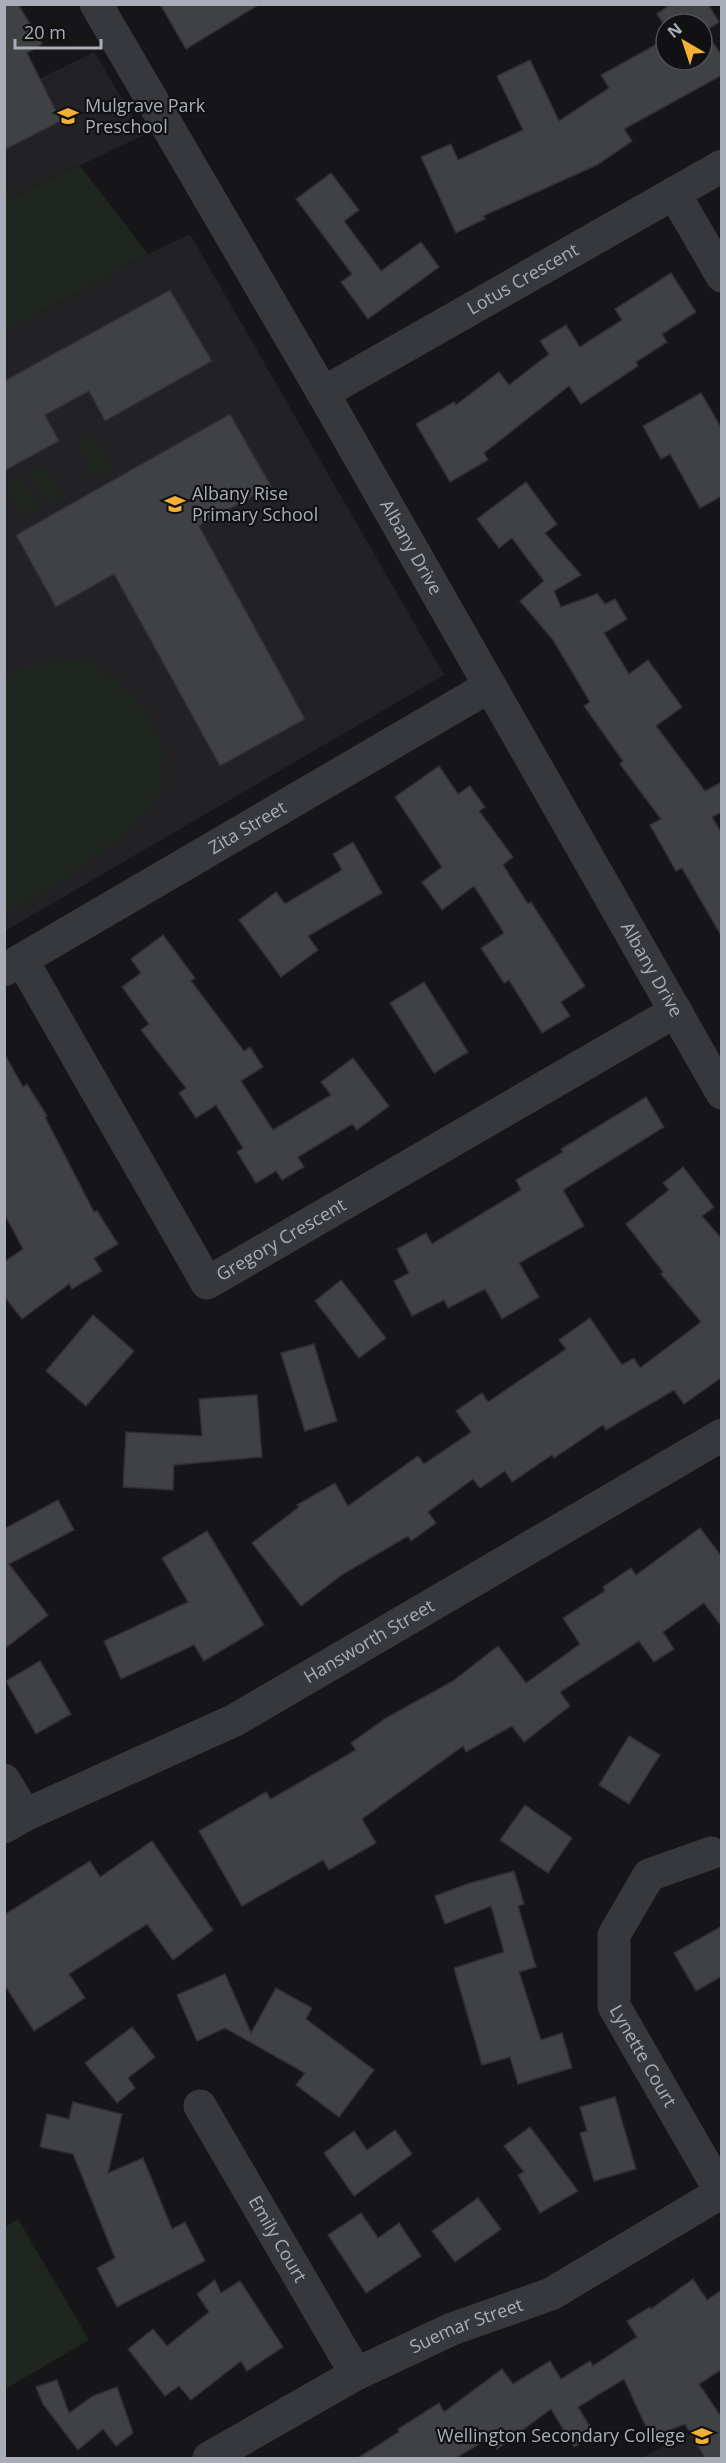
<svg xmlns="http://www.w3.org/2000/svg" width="726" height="2463" font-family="'Open Sans',sans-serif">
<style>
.built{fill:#222225}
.green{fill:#1e261f}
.building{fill:#404145;stroke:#303034;stroke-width:1.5}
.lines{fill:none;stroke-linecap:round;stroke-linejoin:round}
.minor{stroke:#37383d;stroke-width:33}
.tertiary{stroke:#37383d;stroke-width:33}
.labels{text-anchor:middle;stroke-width:4.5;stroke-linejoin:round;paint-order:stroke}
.poi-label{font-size:18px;fill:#a8adb8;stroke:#111113;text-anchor:start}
.street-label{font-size:18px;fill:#a8adb8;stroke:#111113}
</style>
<rect width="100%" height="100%" fill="#161618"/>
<g class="built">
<polygon points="94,52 144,135 12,198 5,186 4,96"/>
<polygon points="190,234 444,675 5,931 5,332 148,254"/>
<polygon points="721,2413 721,2458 642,2458"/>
</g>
<g class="green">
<polygon points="80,166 148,254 5,332 5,186 12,198"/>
<polygon points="94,437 112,468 96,477 79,446"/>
<polygon points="46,466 63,497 47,506 29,474"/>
<polygon points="22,477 39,508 24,517 6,486"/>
<polygon points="83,659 113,678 145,710 164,749 163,790 129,831 61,882 5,913 5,678 25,667"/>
<polygon points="18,2219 89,2340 5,2389 5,2227"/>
</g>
<g class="building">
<polygon points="4,4 18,4 42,44 27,53 61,121 4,150"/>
<polygon points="160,4 260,4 186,49"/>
<polygon points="671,4 708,4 719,22 705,31 722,56 722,75 624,129 632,141 597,165 483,216 485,219 456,233 421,157 451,144 458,160 523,130 497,76 530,60 559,121 609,88 601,75 666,39 666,60 702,60 702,24 666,24 666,28 657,14"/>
<polygon points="331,173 359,210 344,221 381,271 421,242 439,267 368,319 341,282 352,274 296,199"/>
<polygon points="671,273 696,312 662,334 667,342 636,362 638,366 581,404 569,386 484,453 488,460 450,482 416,424 454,402 456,405 499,372 509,385 549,354 540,341 566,325 580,347 622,320 615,309"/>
<polygon points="170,290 212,361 105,421 89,391 45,415 59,441 4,471 4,381"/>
<polygon points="701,393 722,429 722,496 700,508 670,454 661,459 643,426"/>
<polygon points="230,414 271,486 199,526 305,719 220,766 114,574 56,607 16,535"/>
<polygon points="526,482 557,524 545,533 581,575 554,591 561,607 597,594 605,604 615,599 627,619 604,633 629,674 648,660 682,707 656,726 705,791 722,782 722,812 712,817 722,834 722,937 682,868 676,871 650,825 661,819 620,764 623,761 584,706 590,702 553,640 520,601 544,581 512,538 499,548 477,519"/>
<polygon points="439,766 458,794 470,786 485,807 479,811 513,857 503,865 528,904 531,902 585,986 561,1002 570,1016 542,1033 509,980 504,983 481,948 504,933 474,886 442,910 422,882 442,867 395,797"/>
<polygon points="353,842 382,893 308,936 318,950 281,977 239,920 276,892 285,904 342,870 333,854"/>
<polygon points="163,935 195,978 191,981 244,1051 250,1047 263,1067 241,1081 273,1130 331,1095 321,1082 353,1058 389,1106 357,1130 352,1124 298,1157 304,1167 282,1180 276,1171 256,1183 237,1152 243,1148 216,1105 196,1118 179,1093 186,1088 141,1030 149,1024 122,987 141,973 131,959"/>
<polygon points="424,982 468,1052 434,1073 390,1003"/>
<polygon points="4,1053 23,1087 27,1084 47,1116 45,1117 94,1212 97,1211 118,1244 94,1258 102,1271 72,1289 69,1284 22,1319 4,1296 4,1262 23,1249 4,1213"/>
<polygon points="646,1097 664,1127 563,1190 584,1226 519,1263 539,1297 502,1319 485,1289 448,1308 444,1300 412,1316 394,1281 409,1273 397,1249 426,1233 432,1244 521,1190 516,1180 563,1152 561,1149"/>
<polygon points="683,1167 714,1207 702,1216 722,1239 722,1377 684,1404 674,1390 606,1430 603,1425 554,1458 552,1455 512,1482 505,1471 480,1488 473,1479 428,1512 436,1523 411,1541 408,1536 343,1574 301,1606 252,1543 299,1507 297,1505 335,1483 348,1506 418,1456 424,1464 471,1432 456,1411 482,1393 488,1402 566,1349 559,1340 590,1318 622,1365 634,1358 640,1368 701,1322 661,1274 663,1272 626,1224 669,1190 663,1183"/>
<polygon points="341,1280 386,1338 359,1358 315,1301"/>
<polygon points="93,1315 134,1351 86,1406 46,1371"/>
<polygon points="314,1344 337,1421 305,1431 281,1353"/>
<polygon points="257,1395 262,1457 174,1465 173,1490 123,1487 126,1432 202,1436 199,1399"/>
<polygon points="58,1500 74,1530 9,1564 48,1615 4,1649 4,1529"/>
<polygon points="700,1528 722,1557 722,1627 704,1603 663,1632 674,1649 654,1662 639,1641 560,1692 570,1706 524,1742 512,1726 466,1752 463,1746 362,1819 376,1843 329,1870 323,1860 242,1906 199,1831 266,1792 271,1799 356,1750 351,1743 386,1718 453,1681 498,1646 526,1683 580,1644 563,1618 605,1591 603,1587 631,1568 636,1575"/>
<polygon points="207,1531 264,1625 204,1661 194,1645 121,1679 104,1641 188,1602 162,1558"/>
<polygon points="40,1661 71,1714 36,1734 6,1681"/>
<polygon points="629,1736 660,1755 629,1804 599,1785"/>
<polygon points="525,1805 572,1838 548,1873 500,1840"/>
<polygon points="152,1841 213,1930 173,1960 147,1924 69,1974 85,1998 34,2031 4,1984 4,1915 90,1861 100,1877"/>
<polygon points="514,1871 524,1904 518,1906 536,1967 519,1972 541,2040 562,2033 572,2068 518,2084 510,2057 482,2065 454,1968 504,1952 491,1906 445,1924 435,1896 467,1884"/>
<polygon points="722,1926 722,1976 696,1991 674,1953"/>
<polygon points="225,1974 251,2033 276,1988 312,2008 306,2019 374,2070 339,2117 296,2085 305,2073 225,2028 197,2041 177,1995"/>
<polygon points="132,2027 155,2057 128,2078 135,2088 117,2103 85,2063"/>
<polygon points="615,2097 636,2169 594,2181 580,2133 587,2131 580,2107"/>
<polygon points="73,2102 122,2114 108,2173 143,2158 172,2229 185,2222 205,2261 117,2307 97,2268 115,2258 73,2154 40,2147 47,2114 69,2119"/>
<polygon points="530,2127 578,2191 540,2213 518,2175 524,2172 504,2146"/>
<polygon points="395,2130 412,2154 354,2196 324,2153 354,2131 367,2150"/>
<polygon points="478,2198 501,2229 455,2262 432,2231"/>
<polygon points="361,2213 378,2238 399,2223 421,2256 366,2293 328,2235"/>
<polygon points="693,2279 707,2300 722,2290 722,2369 699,2384 722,2418 722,2458 705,2458 685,2424 651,2438 624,2379 578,2407 595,2435 574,2447 551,2409 497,2449 489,2438 456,2458 358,2458 399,2432 398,2429 439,2403 444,2412 502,2369 513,2384 550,2361 561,2379 590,2361 593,2366 637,2337 627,2321 650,2307 651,2309"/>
<polygon points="215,2280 221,2293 240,2281 283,2347 247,2371 241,2361 191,2400 179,2386 165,2396 128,2349 153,2329 167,2346 209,2312 197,2294"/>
<polygon points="57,2380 69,2413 93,2396 117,2387 133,2433 116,2446 103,2429 78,2450 43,2404 36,2387"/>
</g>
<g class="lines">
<g class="minor">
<polyline points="674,193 722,276"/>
<path id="s1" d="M323 393 722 166"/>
<path id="s2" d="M22 960 207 1283 676 1011"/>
<path id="s3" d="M4 970 490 686"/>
<polyline points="4,1780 25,1815"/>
<path id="s4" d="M4 1827 25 1815 235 1720 722 1435"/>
<path id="s5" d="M711 1853 649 1875 614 1935V2006L721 2192"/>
<path id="s6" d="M200 2106 356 2374"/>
<path id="s7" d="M209 2458 356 2374 452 2329 551 2294 722 2192"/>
</g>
<path class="tertiary" id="s8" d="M96 4 323 393 722 1093"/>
</g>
<defs>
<g id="school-bare" transform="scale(1.62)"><path d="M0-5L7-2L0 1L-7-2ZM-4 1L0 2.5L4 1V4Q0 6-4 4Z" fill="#f2b134" stroke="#111113" stroke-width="2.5" paint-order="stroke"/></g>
</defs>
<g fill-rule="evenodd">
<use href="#school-bare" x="68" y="116"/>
<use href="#school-bare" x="175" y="504"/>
<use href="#school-bare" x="702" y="2436"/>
</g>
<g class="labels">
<g class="poi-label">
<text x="85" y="112">Mulgrave Park<tspan x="85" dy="21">Preschool</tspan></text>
<text x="192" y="500">Albany Rise<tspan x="192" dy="21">Primary School</tspan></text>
<text x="685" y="2442" text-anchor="end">Wellington Secondary College</text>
</g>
<g class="street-label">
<text dy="6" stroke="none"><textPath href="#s1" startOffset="230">Lotus Crescent</textPath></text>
<text dy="6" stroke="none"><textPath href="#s8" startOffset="628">Albany Drive</textPath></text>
<text dy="6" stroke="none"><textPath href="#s3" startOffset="282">Zita Street</textPath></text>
<text dy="6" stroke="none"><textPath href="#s8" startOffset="1114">Albany Drive</textPath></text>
<text dy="6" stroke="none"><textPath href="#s2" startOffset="458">Gregory Crescent</textPath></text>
<text dy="6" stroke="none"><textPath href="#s4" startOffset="410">Hansworth Street</textPath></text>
<text dy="6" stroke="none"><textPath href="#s5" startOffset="264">Lynette Court</textPath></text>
<text dy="6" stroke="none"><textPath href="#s6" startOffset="154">Emily Court</textPath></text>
<text dy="6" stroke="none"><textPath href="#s7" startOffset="290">Suemar Street</textPath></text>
</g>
</g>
<rect width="726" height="2463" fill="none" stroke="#a8adb8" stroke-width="12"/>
<g transform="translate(684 42) rotate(321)"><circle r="28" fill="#111113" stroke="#4d4f55" stroke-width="1.5"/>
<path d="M0-4.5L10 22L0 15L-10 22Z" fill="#f2b134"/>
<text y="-9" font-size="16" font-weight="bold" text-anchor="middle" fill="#a8adb8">N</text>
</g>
<path d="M15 39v9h86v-9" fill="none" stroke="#a8adb8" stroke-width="3"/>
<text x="24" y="39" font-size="18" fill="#a8adb8" stroke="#111113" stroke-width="4.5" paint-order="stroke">20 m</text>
</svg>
